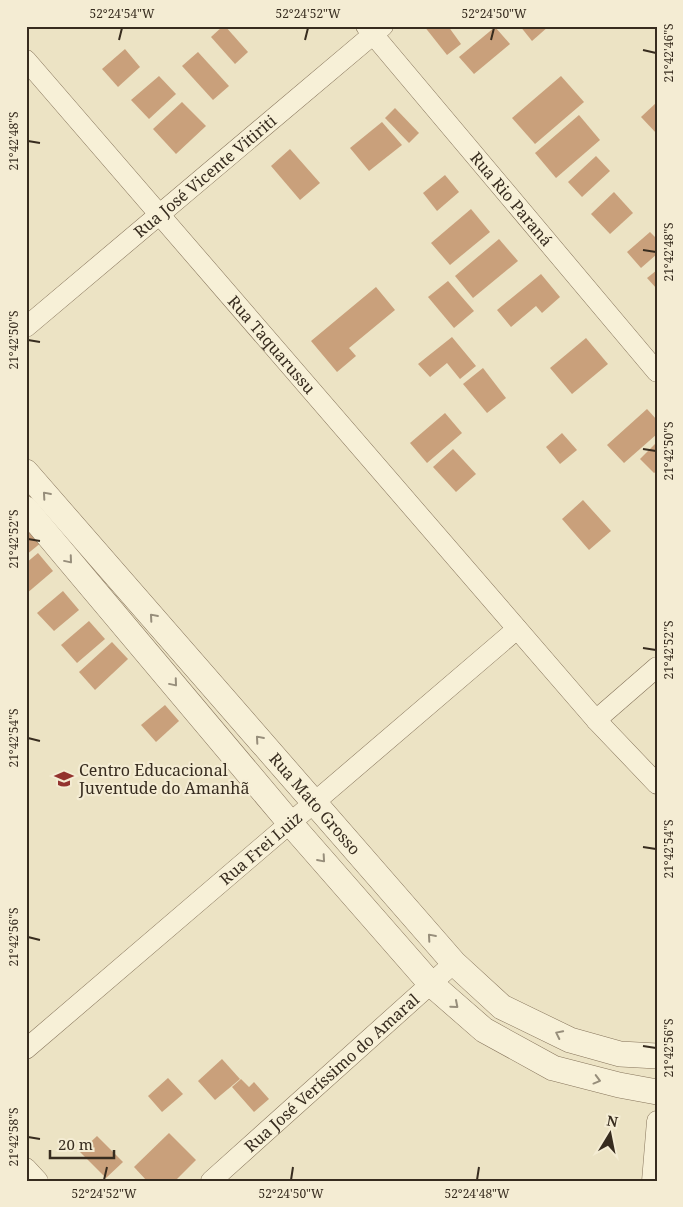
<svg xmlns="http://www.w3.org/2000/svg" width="683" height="1207" font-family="'Noto Serif',serif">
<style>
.building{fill:#c9a07b}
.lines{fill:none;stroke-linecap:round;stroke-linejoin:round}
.minor-casing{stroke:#86745b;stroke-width:21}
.tertiary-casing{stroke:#86745b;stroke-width:26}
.minor{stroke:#f7f0d7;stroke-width:20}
.tertiary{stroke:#f7f0d7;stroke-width:25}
.oneway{stroke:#978e7b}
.ticks{fill:none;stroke:#372c1f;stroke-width:2}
.labels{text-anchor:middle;stroke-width:4.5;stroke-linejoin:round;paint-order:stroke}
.street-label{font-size:16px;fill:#372c1f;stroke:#f4ecd3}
.poi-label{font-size:16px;fill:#372c1f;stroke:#f4ecd3;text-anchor:start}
.neatline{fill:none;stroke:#372c1f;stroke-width:2}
.ticks-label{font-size:12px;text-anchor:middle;fill:#372c1f}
</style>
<rect width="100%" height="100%" fill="#ece3c4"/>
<g class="building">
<polygon points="223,26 225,26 248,52 235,64 211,37"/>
<polygon points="424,26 448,26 461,44 447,55"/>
<polygon points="520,26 549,26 532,41"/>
<polygon points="495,27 510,44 474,74 459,57"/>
<polygon points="125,49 140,67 118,87 102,69"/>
<polygon points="198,52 229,86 213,100 182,66"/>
<polygon points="159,76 176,94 149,119 131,100"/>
<polygon points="561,76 584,102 535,144 512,118"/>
<polygon points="182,102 206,126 176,154 153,129"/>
<polygon points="657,102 657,134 641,117"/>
<polygon points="395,108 419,133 409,143 385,118"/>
<polygon points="579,115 600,140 556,178 535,153"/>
<polygon points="382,122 402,145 369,171 350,148"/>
<polygon points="290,149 320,183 300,200 271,166"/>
<polygon points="596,156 610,171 582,197 568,182"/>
<polygon points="445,175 459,192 437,211 423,193"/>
<polygon points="614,192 633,213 610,234 591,214"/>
<polygon points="471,209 490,232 450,265 431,243"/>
<polygon points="650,232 657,239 657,254 641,268 627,252"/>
<polygon points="499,239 518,261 473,298 455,276"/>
<polygon points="657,270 657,289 647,278"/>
<polygon points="541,274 560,297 542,313 536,306 511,327 497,310"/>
<polygon points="448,281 474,311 454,328 428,297"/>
<polygon points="376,287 395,310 349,348 356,356 337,372 311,341"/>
<polygon points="452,337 476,366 460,379 447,363 430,377 418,364"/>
<polygon points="586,338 608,364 572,394 550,368"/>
<polygon points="483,368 506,398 487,413 463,384"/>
<polygon points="647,409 657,420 657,434 624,463 607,445"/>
<polygon points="445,413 462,433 427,463 410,443"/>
<polygon points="562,433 577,450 560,464 546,447"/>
<polygon points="657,442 657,471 654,473 640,459"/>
<polygon points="453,449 476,474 456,492 433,467"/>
<polygon points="583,500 611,531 589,550 562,519"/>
<polygon points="26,523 42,542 26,555"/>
<polygon points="38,553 53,571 26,594 26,563"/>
<polygon points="63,591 79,610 54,631 37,613"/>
<polygon points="89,621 105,639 77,663 61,645"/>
<polygon points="112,642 128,659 95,690 79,672"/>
<polygon points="165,705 179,721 156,742 141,725"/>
<polygon points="222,1059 240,1079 215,1100 198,1081"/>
<polygon points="168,1078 183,1094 162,1112 148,1096"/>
<polygon points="241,1079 249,1087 254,1082 269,1099 254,1112 232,1087"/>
<polygon points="169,1133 196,1160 175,1181 147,1181 134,1167"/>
<polygon points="97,1136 123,1162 106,1178 80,1152"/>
</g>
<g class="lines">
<g class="minor-casing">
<g id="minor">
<path id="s1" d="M366 26 657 372"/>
<path id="s2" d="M26 60 596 720 657 784"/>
<path id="s3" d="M26 327 383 26"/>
<polyline points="596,720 657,667"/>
<path id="s4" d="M26 1049 517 629"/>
<polyline points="26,1168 38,1181"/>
<path id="s5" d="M211 1181 454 963"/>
<polyline points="652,1181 657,1121"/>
</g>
</g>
<g class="tertiary-casing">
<g id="tertiary">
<path id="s6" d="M26 472 454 963 502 1007 570 1040 620 1054 657 1056"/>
<polyline points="26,509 290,823 430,983 484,1030 553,1068 619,1085 657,1092"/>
</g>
</g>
<use href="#minor" class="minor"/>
<use href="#tertiary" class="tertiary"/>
</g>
<defs><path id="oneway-chevron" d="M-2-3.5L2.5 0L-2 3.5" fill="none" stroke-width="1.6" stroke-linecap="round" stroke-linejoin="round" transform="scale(1.25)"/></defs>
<g class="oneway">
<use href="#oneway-chevron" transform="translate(46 495) rotate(-131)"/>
<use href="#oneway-chevron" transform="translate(69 560) rotate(50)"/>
<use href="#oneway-chevron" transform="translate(153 617) rotate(-131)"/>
<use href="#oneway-chevron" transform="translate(174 683) rotate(50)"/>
<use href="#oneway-chevron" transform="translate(259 739) rotate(-131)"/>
<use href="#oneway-chevron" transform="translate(322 859) rotate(49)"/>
<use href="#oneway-chevron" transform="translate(431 937) rotate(-131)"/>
<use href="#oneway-chevron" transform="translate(455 1005) rotate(41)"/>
<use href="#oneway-chevron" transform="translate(559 1034) rotate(-154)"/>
<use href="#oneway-chevron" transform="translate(597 1080) rotate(15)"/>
</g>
<path class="ticks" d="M119 40 122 28M305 40 308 28M491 40 494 28M643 50 656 53M28 141 40 143M643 250 656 252M28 340 40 342M643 449 656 451M28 539 40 541M643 648 656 650M28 738 40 741M643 847 656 849M28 937 40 940M643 1046 656 1048M28 1137 40 1139M104 1180 107 1167M291 1180 293 1167M477 1180 479 1167"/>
<defs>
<g id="school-bare" transform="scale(1.5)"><path d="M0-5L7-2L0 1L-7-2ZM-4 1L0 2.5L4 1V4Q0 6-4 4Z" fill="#93332e" stroke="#f4ecd3" stroke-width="2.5" paint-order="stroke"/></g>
</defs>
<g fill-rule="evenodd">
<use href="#school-bare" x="64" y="779"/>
</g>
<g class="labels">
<g class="street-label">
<text dy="6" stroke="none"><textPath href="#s3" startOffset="234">Rua José Vicente Vitiriti</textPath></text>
<text dy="6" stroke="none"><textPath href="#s1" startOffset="226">Rua Rio Paraná</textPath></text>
<text dy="6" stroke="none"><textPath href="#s2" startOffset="376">Rua Taquarussu</textPath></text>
<text dy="6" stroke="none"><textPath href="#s6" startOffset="440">Rua Mato Grosso</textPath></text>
<text dy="6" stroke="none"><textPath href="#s4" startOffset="309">Rua Frei Luiz</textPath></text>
<text dy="6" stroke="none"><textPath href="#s5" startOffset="162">Rua José Veríssimo do Amaral</textPath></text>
</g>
<g class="poi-label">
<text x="79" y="776">Centro Educacional<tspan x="79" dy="18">Juventude do Amanhã</tspan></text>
</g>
</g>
<rect width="683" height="1207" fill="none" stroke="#f4ecd3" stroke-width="55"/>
<g transform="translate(610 1134) rotate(10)" stroke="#f4ecd3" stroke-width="4" paint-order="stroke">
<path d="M0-4L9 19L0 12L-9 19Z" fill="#372c1f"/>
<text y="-8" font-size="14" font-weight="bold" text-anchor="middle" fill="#372c1f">N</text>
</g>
<path d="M50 1150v8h64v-8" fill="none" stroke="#372c1f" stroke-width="2.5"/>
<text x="58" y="1150" font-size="15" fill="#372c1f" stroke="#f4ecd3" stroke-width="4" paint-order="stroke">20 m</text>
<rect x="28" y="28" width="628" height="1152" class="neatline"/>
<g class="ticks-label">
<text x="122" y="18">52°24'54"W</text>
<text x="308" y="18">52°24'52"W</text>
<text x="494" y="18">52°24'50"W</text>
<text transform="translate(669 53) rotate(-90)" y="4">21°42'46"S</text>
<text transform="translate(14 141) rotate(-90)" y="4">21°42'48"S</text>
<text transform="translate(669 252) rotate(-90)" y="4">21°42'48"S</text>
<text transform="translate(14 340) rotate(-90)" y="4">21°42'50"S</text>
<text transform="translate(669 451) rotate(-90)" y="4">21°42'50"S</text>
<text transform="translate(14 539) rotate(-90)" y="4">21°42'52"S</text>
<text transform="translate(669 650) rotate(-90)" y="4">21°42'52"S</text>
<text transform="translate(14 738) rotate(-90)" y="4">21°42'54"S</text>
<text transform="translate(669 849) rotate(-90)" y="4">21°42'54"S</text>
<text transform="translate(14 937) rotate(-90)" y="4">21°42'56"S</text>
<text transform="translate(669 1048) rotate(-90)" y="4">21°42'56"S</text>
<text transform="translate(14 1137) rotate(-90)" y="4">21°42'58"S</text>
<text x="104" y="1198">52°24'52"W</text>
<text x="291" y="1198">52°24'50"W</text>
<text x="477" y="1198">52°24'48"W</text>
</g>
</svg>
